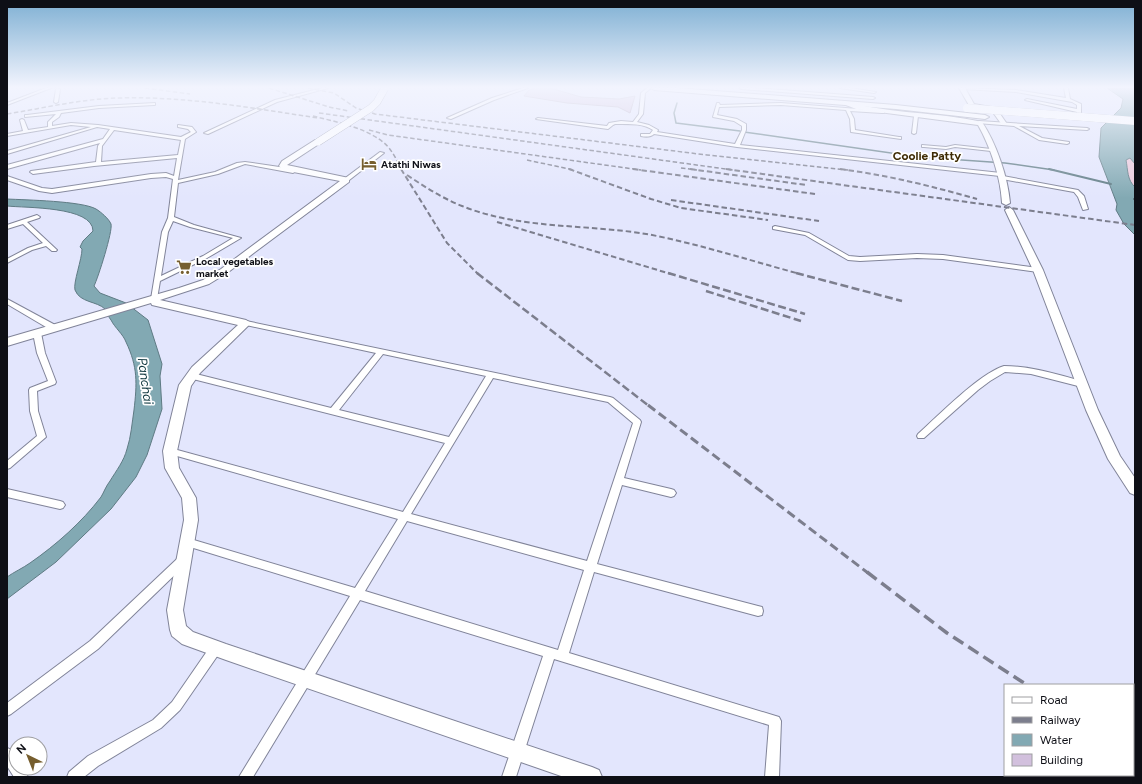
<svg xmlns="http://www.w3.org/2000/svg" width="1142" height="784" font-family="Figtree,sans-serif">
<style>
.green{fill:#ebc9db}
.water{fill:#82a9b3;stroke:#5f7b84}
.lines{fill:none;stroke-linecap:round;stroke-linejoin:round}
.stream-far1{stroke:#5f7b84;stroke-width:1.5}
.stream{stroke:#5f7b84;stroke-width:2}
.building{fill:#d2c0dd;stroke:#afa3b7}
.street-casing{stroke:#818499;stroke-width:2}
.secondary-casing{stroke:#818499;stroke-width:2}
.primary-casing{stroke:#818499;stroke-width:2}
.street{fill:#fff;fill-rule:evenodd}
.secondary{fill:#fff;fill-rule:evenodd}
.primary{fill:#fff;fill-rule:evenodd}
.rail-far4{stroke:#7c7e8d;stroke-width:1.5;stroke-dasharray:4.5 2.5;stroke-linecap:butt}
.rail-far3{stroke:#7c7e8d;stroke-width:2;stroke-dasharray:5.5 3;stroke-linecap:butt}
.rail-far2{stroke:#7c7e8d;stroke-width:2.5;stroke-dasharray:8 3.5;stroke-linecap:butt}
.rail-far1{stroke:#7c7e8d;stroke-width:3;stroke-dasharray:9 4.5;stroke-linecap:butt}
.rail{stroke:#7c7e8d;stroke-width:3.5;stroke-dasharray:12 6;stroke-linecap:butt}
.secondary-bridge-casing{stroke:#818499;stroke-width:8;stroke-linecap:butt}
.primary-bridge-casing{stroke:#818499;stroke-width:8;stroke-linecap:butt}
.secondary-bridge{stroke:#fff;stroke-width:7}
.primary-bridge{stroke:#fff;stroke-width:8}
.labels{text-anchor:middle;stroke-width:3.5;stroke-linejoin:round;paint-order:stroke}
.far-poi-label{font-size:10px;font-weight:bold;fill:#0e0f16;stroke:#fff;text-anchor:start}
.far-quarter-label{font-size:12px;font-weight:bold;fill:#3f2c04;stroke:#fff}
.water-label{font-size:13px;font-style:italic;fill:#123941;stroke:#fff}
</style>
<rect width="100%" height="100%" fill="#e3e6fd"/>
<path class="green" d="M1128 158 1131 159 1135 164V187C1127 180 1128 170 1126 160Z"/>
<g class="water">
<path d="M1107 88H1135V164L1130 158 1126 160C1128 170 1127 180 1135 187V197L1133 199 1135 201V235L1124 224 1116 210 1117 204 1099 157 1101 128 1121 108 1123 99Z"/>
<path d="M7 199C26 200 82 201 96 209 101 212 109 219 111 224 113 231 98 278 94 286L100 293 126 303 148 320 162 364 160 376 162 409 147 455 136 477 111 509 56 562 7 599V577C14 572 23 568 30 563 56 545 82 522 101 497 104 492 106 486 110 481 116 471 124 461 127 449 131 437 132 423 134 410 137 384 138 367 126 342 123 334 115 328 111 320 108 317 108 312 105 309 97 301 80 303 75 290 73 283 82 259 82 249L80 247 83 241 93 231C93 206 25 208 7 206Z"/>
</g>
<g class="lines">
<g class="stream-far1">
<polyline points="677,103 674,113 676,123 740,131"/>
<polyline points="744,132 919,157 1005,163 1054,170"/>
</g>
<polyline class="stream" points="1049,169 1111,184"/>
</g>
<polygon class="building" points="536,88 550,88 581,97 619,99 635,96 630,113 618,107 567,103 524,96 529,90"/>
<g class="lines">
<g class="street-casing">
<g id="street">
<polygon points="46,88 51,88 7,105 7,103"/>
<polygon points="55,88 60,89 58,102 56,103 54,102 56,89"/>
<polygon points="322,88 328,88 277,102 208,134 204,133 275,100"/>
<polygon points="523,88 528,88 494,100 451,119 447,118 492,98"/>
<path d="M647 88H651L645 93 643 114 637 122 649 125 658 130 657 132 735 144 742 130V126L734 121 713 117 717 103H719L720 105 781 103 884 111V113H882L850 111 854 119 855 130 899 137H901V139L851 132 850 119 846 110 781 105 719 107 717 115 737 119 746 124V130L740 145 1001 173 1003 176 1078 190 1084 196 1088 209 1083 210 1078 197 1074 192 1002 179 1000 176 737 147 654 134C651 137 645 137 641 136V134H650L653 130C643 123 628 124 615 124L613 125 608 129 536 119 538 118 607 126 609 123 621 121 633 122 639 114 641 93Z"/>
<polygon points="739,88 754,88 873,97 875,98 873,99 741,89"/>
<polygon points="840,88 850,88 876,92 874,93"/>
<polygon points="961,88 1016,90 1066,98 1064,88 1068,88 1070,99 1081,104 1081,114 1077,115 1077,112 1025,100 1027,99 1077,109 1077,105 1072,102 1016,92 963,89"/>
<path d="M155 103V105H154L99 108 61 113 59 117 52 122V126L71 123 98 125 181 137 191 132 188 129 178 127V125L192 127 196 132 185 139 178 180 215 172 237 163 245 162 293 169 296 171 293 173 245 164 218 174 178 183 174 217 194 225 241 238 207 258 160 281 157 299 154 301 151 299 162 232 168 218 173 179 166 177 151 178 52 193 39 191 7 180V176L42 188 52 189 151 174 166 173 174 176 177 158 94 166 33 174 30 172 31 171 96 162 98 146 100 143 7 169V165L103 139 110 129 97 127 7 154V151L91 127 71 125 7 136V134L23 131 20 120 22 119 24 120 28 130 48 127V122L56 114 25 117V115H27L99 106ZM114 130 181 140 178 155 101 162 102 146ZM173 221 190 227 233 238 203 256 161 276 168 232Z"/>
<polygon points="916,115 918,116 916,133 914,134 912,133 914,116"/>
<polygon points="979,121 1087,128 1089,129 1087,130 1019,126 1042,138 1069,142 1069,143 1067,144 1039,140 1014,126 977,123 977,122"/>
<polygon points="922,145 946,147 955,145 991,149 993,150 991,151 955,147 946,149 924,147 922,147"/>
<polygon points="380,152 384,153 348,181 344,181 344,179"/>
<polygon points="37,215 40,217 39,218 27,222 57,250 56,251 52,251 46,246 32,250 7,263 7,259 28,248 43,243 23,224 7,229 7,225"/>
<polygon points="775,226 809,233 849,256 860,257 917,254 943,255 1038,268 1041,270 1038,272 943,259 917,258 860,261 848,260 805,235 773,229 773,227"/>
<polygon points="7,299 57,326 58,328 54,330 51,330 7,304"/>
<path d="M243 321H246L610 397 613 398 640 420 641 422 624 478 671 489 674 490 676 493 674 496 671 497 622 485 597 564 758 606 762 607 763 611 762 615 758 616 594 572 569 653 779 717 781 721 779 777H765L769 725 554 659 516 777H502L543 656 360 600 253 777H239L350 596 187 546 183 545 182 542 183 539 187 538 355 588 398 519 170 454 167 453 166 451 167 449 170 448 403 512 445 443 189 378 188 376 189 374 192 373 331 408 376 353 246 325 242 323ZM383 354 486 376 449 437 339 410ZM493 378 608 402 633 423 587 561 411 514ZM407 521 584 570 558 650 365 591Z"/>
<polygon points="34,331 37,331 41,333 45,353 56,382 55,384 37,391 38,411 46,437 10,468 7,469 7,461 37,436 30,411 29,390 30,388 48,381 37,353 33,333"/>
<path d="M1004 366C1031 366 1059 375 1085 382L1086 384 1082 387 1031 374 1005 372 990 381 978 390 924 438H918L917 436 918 434C939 415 979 374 1004 366Z"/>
<polygon points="7,489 60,501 63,502 65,505 63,508 60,509 7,497"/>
<polygon points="182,556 186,558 187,561 186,564 98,649 11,714 7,716 7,703 90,641 178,558"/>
<polygon points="216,642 220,644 222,648 220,652 180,710 161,728 98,766 84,777 67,777 69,772 88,756 153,720 172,702 212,644"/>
<path d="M7 748C16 751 16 759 16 768H23L28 777H14L7 766Z"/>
</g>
</g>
<g class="secondary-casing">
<g id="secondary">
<polygon points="959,88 965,88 974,104 996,108 1007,124 1006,125 1002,125 992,111 970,107"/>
<path d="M848 102C892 114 938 112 982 122 996 143 1008 177 1010 203L1006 205 1002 203C1001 178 990 146 978 125L856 109 846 105 845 104Z"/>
<polygon points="315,140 318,140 322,142 287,165 349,178 349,182 227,273 209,284 160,300 246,320 251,323 200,373 191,386 177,451 179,468 196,498 198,520 183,610 186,626 193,632 226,644 592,767 599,770 602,777 564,777 226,660 182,644 172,636 170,630 167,610 184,520 182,498 165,468 163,451 179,385 192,367 238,325 152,305 151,303 7,346 7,338 179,288 203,280 221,269 340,181 283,170 279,166 282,161"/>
<polygon points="1009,207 1013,210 1043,270 1098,410 1120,456 1135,478 1135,495 1130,493 1108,459 1086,410 1033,270 1005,210"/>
</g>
</g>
<g class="primary-casing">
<polygon id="primary" points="651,88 677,88 896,105 985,115 989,117 985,119 896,109 654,90"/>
</g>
<use href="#street" class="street"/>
<use href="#secondary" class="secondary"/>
<use href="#primary" class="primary"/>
<g class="rail-far4">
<polyline points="145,88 190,94"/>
<polyline points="269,88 329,107 349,111"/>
<polyline points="308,88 334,93 356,108 375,114 707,155 848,170"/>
<polyline points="319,113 733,170"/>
<path d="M7 114C44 108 81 99 118 98 186 96 252 108 318 118"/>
<path d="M313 116C336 122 364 127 383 142 392 149 397 161 402 170"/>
<polyline points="369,130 388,135 641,170"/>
<polyline points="527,160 574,170"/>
<polyline points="681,168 697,170"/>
</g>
<g class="rail-far3">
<polyline points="401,169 447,243 478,274"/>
<polyline points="569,169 651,199 681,208 768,220"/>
<polyline points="633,169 815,194"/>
<polyline points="690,169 806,185"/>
<polyline points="726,169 1135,225"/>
<path d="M840 169C887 175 931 186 977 199"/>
<path d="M407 175C425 187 442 198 462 206 524 231 593 223 657 236 705 246 752 261 800 274"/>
<polyline points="671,200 819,221"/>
<polyline points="497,222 671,274"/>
</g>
<g class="rail-far2">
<polyline points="477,273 649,406"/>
<polyline points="668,273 805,314"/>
<polyline points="796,273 902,301"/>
<polyline points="706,291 801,321"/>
</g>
<polyline class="rail-far1" points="648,405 868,573"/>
<g class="rail">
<polyline points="867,572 947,633 1027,685"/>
<polyline points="1133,754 1135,755"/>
</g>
<g class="secondary-bridge-casing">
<polyline id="secondary-bridge" points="318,142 371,108 377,102 385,88"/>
</g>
<g class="primary-bridge-casing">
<polyline id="primary-bridge" points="967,108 1135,121"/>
</g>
<use href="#secondary-bridge" class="secondary-bridge"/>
<use href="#primary-bridge" class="primary-bridge"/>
</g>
<linearGradient id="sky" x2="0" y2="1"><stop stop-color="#7fb0d3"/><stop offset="0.44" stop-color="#f2f4fe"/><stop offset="1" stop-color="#f2f4fe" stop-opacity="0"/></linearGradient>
<rect width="1142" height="198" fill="url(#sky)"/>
<defs>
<g id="hotel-bare" transform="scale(1.2)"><path d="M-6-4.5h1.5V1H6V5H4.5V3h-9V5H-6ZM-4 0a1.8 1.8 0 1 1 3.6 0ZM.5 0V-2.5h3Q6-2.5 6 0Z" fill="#765e2e" stroke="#fff" stroke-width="2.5" paint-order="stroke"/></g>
<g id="supermarket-bare" transform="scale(1.2)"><path d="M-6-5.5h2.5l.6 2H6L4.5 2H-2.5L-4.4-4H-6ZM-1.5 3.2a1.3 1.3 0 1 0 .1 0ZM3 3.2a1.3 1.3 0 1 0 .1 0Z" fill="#765e2e" stroke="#fff" stroke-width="2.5" paint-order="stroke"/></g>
</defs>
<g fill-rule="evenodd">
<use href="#hotel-bare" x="369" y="164"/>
<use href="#supermarket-bare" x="184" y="267"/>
</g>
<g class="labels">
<g class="far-poi-label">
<text x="381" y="168">Atathi Niwas</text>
<text x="196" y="265">Local vegetables<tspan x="196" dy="12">market</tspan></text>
</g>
<g class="far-quarter-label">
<text x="927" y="160">Coolie Patty</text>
</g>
<g class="water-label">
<text transform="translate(146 381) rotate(82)" y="5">Panchai</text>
</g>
</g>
<rect width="1142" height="784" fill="none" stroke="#0e0f16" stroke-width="16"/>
<rect x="1004" y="684" width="130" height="92" fill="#ffffff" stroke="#9f9fa2"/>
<rect x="1012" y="697" width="20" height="6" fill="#ffffff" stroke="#9f9fa2"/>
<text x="1040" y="704" font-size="12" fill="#0e0f16">Road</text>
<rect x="1012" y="717" width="20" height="6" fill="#7c7e8d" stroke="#9f9fa2"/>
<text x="1040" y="724" font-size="12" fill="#0e0f16">Railway</text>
<rect x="1012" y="734" width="20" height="12" fill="#82a9b3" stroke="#9f9fa2"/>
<text x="1040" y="744" font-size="12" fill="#0e0f16">Water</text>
<rect x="1012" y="754" width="20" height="12" fill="#d2c0dd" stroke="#9f9fa2"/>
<text x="1040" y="764" font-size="12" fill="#0e0f16">Building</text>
<g transform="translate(28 756) rotate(317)"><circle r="19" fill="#ffffff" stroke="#9f9fa2"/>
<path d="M0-3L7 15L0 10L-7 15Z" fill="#765e2e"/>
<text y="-6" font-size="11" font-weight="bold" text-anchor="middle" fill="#0e0f16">N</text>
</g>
</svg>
